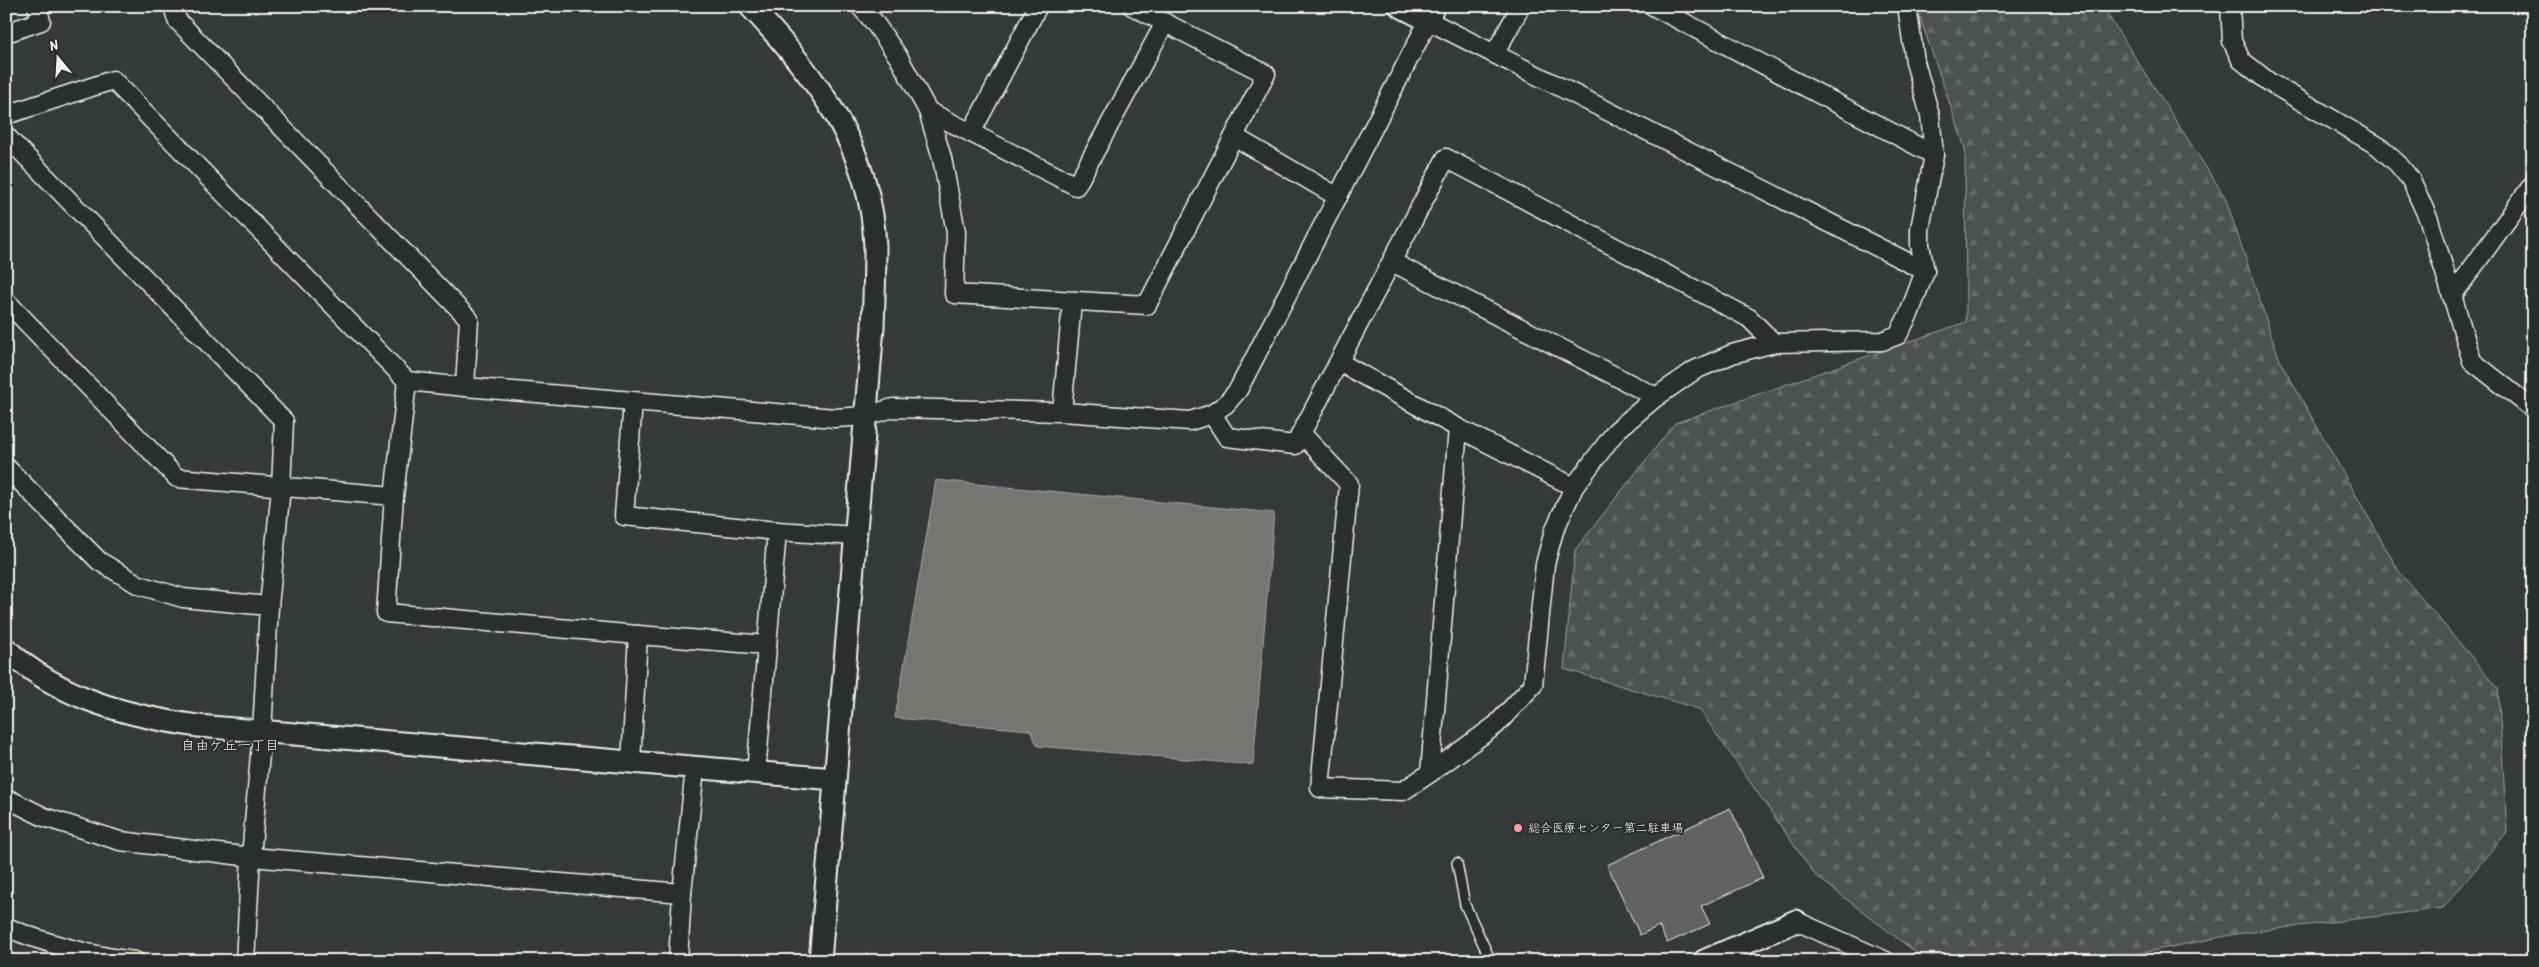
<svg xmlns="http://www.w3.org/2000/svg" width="2539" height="967" font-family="Kalam,'Klee One',sans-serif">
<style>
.forest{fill:url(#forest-firs);stroke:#a1a19c}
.water{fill:#757572;stroke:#a8a7a1}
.building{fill:#616362;stroke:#f4f1e8}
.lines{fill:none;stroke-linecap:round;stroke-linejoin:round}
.service-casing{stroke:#f4f1e8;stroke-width:12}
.minor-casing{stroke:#f4f1e8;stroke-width:21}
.tertiary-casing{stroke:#f4f1e8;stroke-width:25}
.service{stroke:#2a2d2e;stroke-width:9}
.minor{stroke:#2a2d2e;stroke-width:18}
.tertiary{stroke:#2a2d2e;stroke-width:21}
.poi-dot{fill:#ff9aa2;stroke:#2a2d2e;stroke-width:2}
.labels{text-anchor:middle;stroke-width:4;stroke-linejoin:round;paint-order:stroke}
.poi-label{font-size:12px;fill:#f4f1e8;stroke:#2a2d2e;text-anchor:start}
.neighbourhood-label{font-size:14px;fill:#f4f1e8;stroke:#2a2d2e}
</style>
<defs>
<pattern id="forest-firs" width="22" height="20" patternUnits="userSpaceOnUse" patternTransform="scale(1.25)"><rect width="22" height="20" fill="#4e514f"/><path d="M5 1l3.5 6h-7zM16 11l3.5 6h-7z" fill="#686a68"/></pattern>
</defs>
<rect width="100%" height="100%" fill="#363939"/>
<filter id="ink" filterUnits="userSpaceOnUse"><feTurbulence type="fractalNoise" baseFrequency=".02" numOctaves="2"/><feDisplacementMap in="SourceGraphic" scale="10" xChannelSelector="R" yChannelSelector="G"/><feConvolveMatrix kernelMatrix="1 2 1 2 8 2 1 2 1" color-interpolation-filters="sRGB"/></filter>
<g filter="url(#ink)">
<polygon class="forest" points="1916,6 2102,6 2225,197 2280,361 2400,573 2498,688 2507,832 2443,908 2236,934 2102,961 1927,961 1815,875 1699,709 1564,669 1575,550 1675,423 1966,322 1965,148"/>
<polygon class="water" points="936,480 1274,513 1253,765 1038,746 1030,730 895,718"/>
<polygon class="building" points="1730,808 1763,878 1701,906 1710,924 1667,943 1659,926 1640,935 1607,865"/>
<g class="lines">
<g class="service-casing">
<polyline id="service" points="1457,863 1465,905 1491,961"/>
</g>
<g class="minor-casing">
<g id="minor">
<polyline points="173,6 177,20 469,319 465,387"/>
<polyline points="860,6 874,22 899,58 928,111 942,158 956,232 954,294 1147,305 1266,74 1132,6"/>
<polyline points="1653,6 1934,155"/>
<polyline points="2230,6 2232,41 2241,60 2269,82 2378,146 2398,164 2411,180 2429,220 2472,361 2533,409"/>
<polyline points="1429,21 1925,271"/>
<polyline points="6,33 41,21 37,6"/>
<polyline points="1495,53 1521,6"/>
<polyline points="928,111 1076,186 1165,23"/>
<polyline points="6,115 113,80 407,381 465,387 835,418 866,416 893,408 1062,412 1190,421 1212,414 1226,404 1238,390 1436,6"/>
<polyline points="971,133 1038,6"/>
<polyline points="6,136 284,421 281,488 269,606 262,732 251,857 245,961"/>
<polyline points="1235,137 1338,197"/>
<polyline points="1392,262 1656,397"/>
<polyline points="2452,296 2533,184"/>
<polyline points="6,301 177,478 394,496"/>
<polyline points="1339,362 1458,428 1574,487"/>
<polyline points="407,381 394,496 386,613 638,635 631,762"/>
<polyline points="633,402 624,516 777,531 856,536"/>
<polyline points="1062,412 1072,302"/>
<polyline points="1212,414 1227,437 1295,445 1446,158 1749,318 1774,343"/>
<polyline points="1302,434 1349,484 1320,788 1403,791 1430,773 1496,725 1533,685 1545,564 1554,531 1574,487 1616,431 1656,397 1695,370 1732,354 1774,343 1882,341 1898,335 1909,314 1925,271 1920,245 1920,229 1934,155 1930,115 1915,62 1907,6"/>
<polyline points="6,467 99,561 139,585 183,598 269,606"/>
<polyline points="638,635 767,645"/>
<polyline points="756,773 777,531"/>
<polyline points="1430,773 1458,428"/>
<polyline points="6,798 44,817 120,841 251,857 682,893"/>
<polyline points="1796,921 1886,961"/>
<path d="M6 927C44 943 94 957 135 961"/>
<polyline points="678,961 682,893 695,768"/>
</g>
</g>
<g class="tertiary-casing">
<g id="tertiary">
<path d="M750 6C815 75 872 148 875 247 875 274 874 300 873 327L820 961"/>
<polyline points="1400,6 1429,21"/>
<path d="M6 649C60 699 128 716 198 726L835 779"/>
<polyline points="1704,961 1796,921"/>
</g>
</g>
<use href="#service" class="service"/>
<use href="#minor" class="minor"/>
<use href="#tertiary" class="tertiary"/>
</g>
</g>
<circle class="poi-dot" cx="1518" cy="828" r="5"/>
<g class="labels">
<g class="poi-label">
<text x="1528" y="832">総合医療センター第二駐車場</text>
</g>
<g class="neighbourhood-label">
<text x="230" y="750">自由ケ丘一丁目</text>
</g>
</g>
<rect width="2539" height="967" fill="none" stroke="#2a2d2e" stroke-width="25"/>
<rect x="12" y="12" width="2514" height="942" fill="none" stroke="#f4f1e8" stroke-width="2" filter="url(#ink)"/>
<g transform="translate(58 58) rotate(342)" stroke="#2a2d2e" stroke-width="4" paint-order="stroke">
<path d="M0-4L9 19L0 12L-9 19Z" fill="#f4f1e8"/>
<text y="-8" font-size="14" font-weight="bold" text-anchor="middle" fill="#f4f1e8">N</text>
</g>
</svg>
